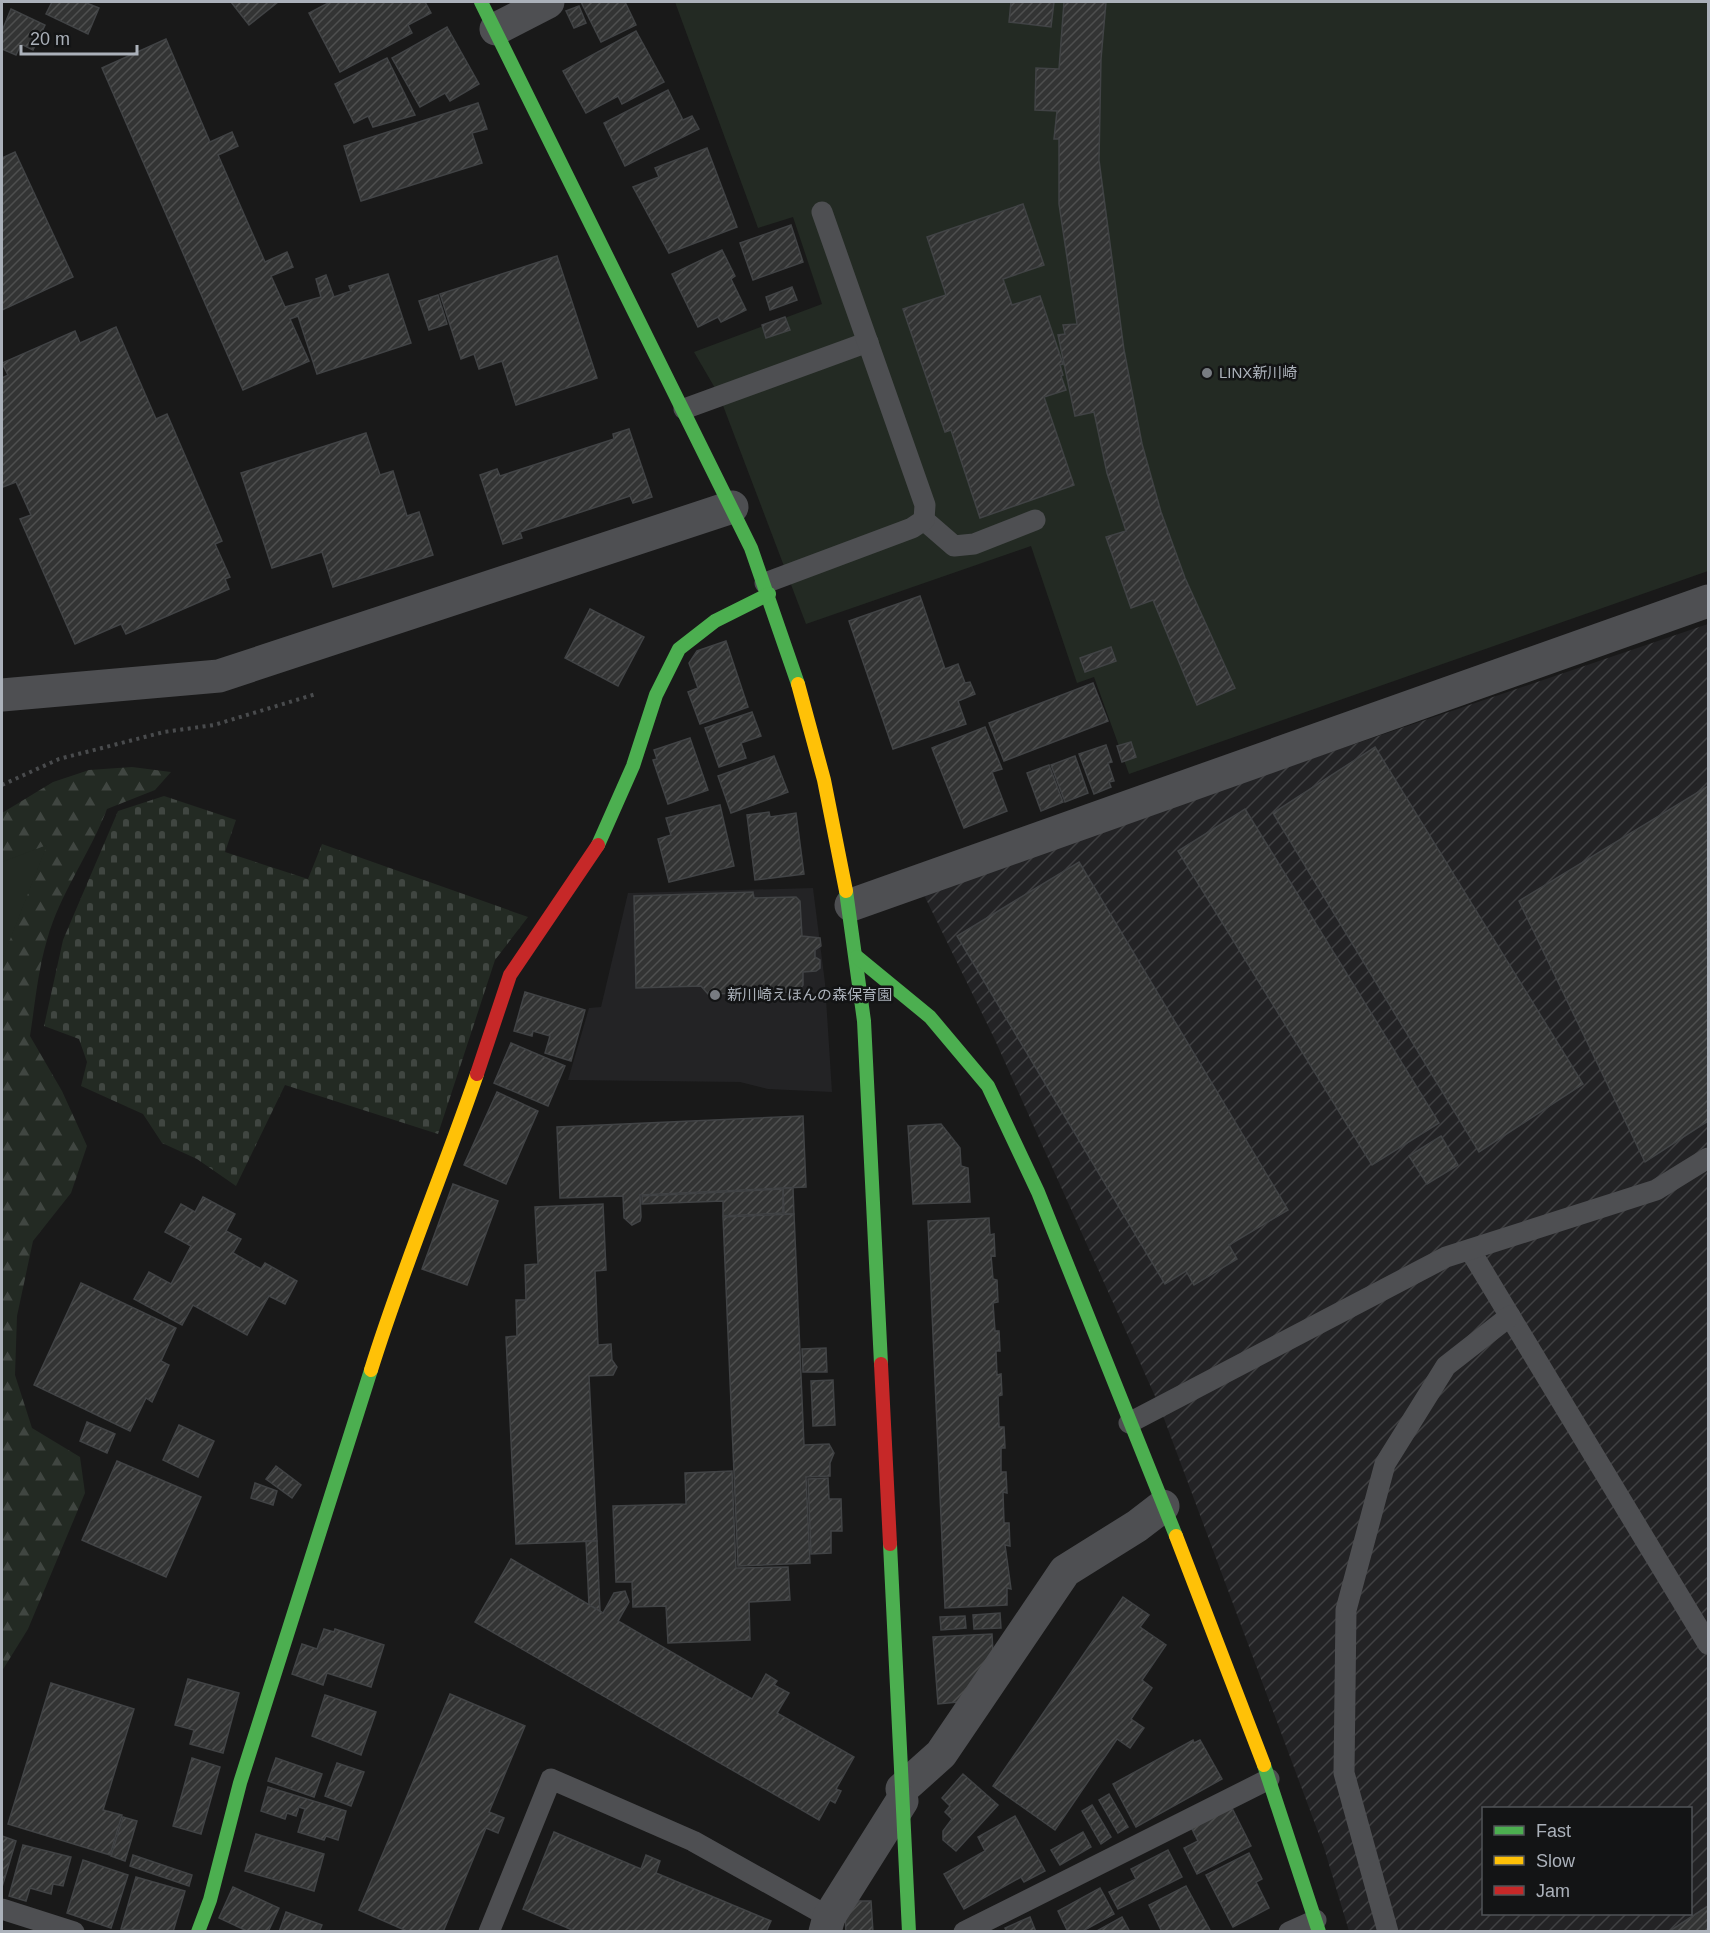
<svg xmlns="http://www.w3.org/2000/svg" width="1710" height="1933" font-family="Helvetica,'Noto Sans JP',sans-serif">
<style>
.built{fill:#232325}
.industrial{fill:url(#industrial-furrows);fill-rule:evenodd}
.forest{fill:url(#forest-firs)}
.cemetery{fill:url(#cemetery-stones)}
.green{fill:#232a23}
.building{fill:url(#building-hatch);stroke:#414345;stroke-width:1.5}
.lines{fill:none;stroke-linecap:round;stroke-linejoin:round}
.path{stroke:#494b4d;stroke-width:4;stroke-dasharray:3 4.5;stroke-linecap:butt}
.lane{stroke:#4e4f52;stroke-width:21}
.street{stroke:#4e4f52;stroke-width:33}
.fast{stroke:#4caf50;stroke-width:14}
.slow{stroke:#ffc107;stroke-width:14}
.jam{stroke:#c62828;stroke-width:14}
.poi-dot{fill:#787c82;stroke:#131415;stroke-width:2}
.labels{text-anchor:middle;stroke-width:5;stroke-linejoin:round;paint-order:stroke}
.poi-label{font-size:15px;fill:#abb1ba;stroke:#131415;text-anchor:start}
</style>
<defs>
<pattern id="industrial-furrows" width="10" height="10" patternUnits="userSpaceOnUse" patternTransform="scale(1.5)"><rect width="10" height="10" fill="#232325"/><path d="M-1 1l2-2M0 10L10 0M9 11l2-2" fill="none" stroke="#404143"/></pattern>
<pattern id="forest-firs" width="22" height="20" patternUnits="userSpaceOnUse" patternTransform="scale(1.5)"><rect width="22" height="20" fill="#232a23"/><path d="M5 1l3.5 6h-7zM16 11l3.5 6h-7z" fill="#404641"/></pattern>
<pattern id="cemetery-stones" width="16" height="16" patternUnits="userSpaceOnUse" patternTransform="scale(1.5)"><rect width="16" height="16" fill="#232a23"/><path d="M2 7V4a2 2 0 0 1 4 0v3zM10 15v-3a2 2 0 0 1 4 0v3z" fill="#404641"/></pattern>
<pattern id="building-hatch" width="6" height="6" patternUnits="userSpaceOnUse" patternTransform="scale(1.5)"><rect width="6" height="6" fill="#333434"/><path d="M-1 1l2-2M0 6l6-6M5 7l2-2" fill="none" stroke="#4e4f4f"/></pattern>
</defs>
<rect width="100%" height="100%" fill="#191919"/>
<polygon class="built" points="813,888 825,983 832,1092 768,1089 740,1082 568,1080 589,1008 601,1007 628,893"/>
<path class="industrial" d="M1708 624V1931H1349L1324 1848 1159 1405 995 1040 922 891ZM1484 1808H1690V1914H1484Z"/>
<path class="forest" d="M132 767 171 772 155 790 107 809C90 854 60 893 47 940 38 970 35 1004 30 1036L62 1091 87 1146 71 1193 33 1241 17 1316 15 1375 32 1428 80 1457 85 1493 28 1629 2 1671V813L53 782 89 770Z"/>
<polygon class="cemetery" points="164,796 236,820 225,852 308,879 322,844 528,917 495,960 438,1134 285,1085 236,1186 197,1159 162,1143 143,1114 81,1086 87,1062 79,1039 44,1026 63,940 118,811"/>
<g class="green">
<polygon points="675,2 1708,2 1708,571 1129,774 1094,677 1077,683 1031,546 806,624 719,395 694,352 822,304 793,217 758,228"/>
<polygon points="47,845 2,960 2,862"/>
</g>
<g class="building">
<polygon points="52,2 84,2 99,8 88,34 46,14"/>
<polygon points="231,2 278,2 249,25"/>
<polygon points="330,2 425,2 431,13 408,25 412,33 340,72 309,13"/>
<polygon points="581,2 625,2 636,25 601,42"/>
<polygon points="1011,2 1054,2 1051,27 1009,22"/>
<polygon points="1064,2 1106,2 1101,59 1099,160 1124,350 1142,444 1161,512 1185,578 1235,688 1197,705 1153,600 1131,608 1106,537 1126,531 1107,473 1094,412 1075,416 1058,335 1065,334 1063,325 1077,324 1059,204 1059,139 1054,139 1057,111 1035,110 1036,68 1059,69"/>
<polygon points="579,6 586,23 574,28 566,11"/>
<polygon points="11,9 45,25 33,50 21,44 16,55 2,49 2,31"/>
<polygon points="447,27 479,84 450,101 445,93 420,107 392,58"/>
<polygon points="636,31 664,82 622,104 618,96 586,113 563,71"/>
<polygon points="166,39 210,142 232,132 238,146 218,155 265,262 287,252 293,267 271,276 285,307 321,297 316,279 326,275 334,297 351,291 349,286 388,274 411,343 317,374 298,316 290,319 309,361 243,390 102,68"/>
<polygon points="387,58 415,115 373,127 368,116 354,123 335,84"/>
<polygon points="668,90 683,120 692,116 699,129 625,166 604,123"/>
<polygon points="478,103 487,129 472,133 482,163 361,201 344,146"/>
<polygon points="707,148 737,227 669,253 633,187 659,177 655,168"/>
<polygon points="15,152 73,277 2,310 2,158"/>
<polygon points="1023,204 1044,265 1003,279 1012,305 1040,296 1063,364 1060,365 1063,375 1061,376 1066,390 1044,397 1074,485 980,518 951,430 945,432 903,309 946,295 927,237"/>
<polygon points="791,225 803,262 753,280 740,243"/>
<polygon points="722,250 735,276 731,279 746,310 721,322 718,317 698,327 672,274"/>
<polygon points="557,256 597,378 516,405 502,361 479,369 474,354 461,359 440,294"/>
<polygon points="792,287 797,300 770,310 766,297"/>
<polygon points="438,295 447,324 429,330 419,301"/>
<polygon points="785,317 790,330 766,338 762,325"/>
<polygon points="116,327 156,419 167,414 222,541 215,544 230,577 225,579 229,589 126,634 121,624 75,644 20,519 31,515 16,482 3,487 2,483 2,378 8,375 2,363 75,331 80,343"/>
<polygon points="629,429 652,497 633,503 630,496 520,532 522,538 503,544 480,475 497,469 500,476 614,439 613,434"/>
<polygon points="366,433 380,475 393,471 407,516 419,512 433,555 333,587 322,552 272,568 241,473"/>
<polygon points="920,596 945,669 958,664 965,683 970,682 975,694 958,701 966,724 893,749 849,621"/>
<polygon points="590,609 644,637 618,686 565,658"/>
<polygon points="726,641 748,707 700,724 688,692 698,688 689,663 697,651"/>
<polygon points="1111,647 1116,661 1085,672 1080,658"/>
<polygon points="1093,683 1108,721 1004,761 989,723"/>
<polygon points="752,712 761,736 741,743 746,758 719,767 705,728"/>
<polygon points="985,727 1002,769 992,772 1007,811 964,828 932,748"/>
<polygon points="690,738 708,790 668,804 653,760 657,759 654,750"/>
<polygon points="1131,742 1136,757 1122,762 1117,746"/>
<polygon points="1106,745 1112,762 1108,763 1114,781 1109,782 1111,787 1094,794 1079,754"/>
<polygon points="1375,747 1583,1084 1479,1152 1273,813"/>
<polygon points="774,756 788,792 731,813 718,776"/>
<polygon points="1075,756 1088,793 1065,802 1051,765"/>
<polygon points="1049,765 1063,802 1041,811 1027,773"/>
<polygon points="1708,786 1708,1121 1645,1162 1519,901"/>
<polygon points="720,805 734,866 669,882 658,839 671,835 666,818"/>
<polygon points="1245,809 1439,1123 1372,1165 1178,851"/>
<polygon points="769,812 770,817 796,813 804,874 755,880 747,815"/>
<polygon points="1079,862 1288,1210 1229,1245 1237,1259 1194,1285 1186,1271 1165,1284 957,936"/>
<polygon points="753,892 754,898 796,897 800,901 802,936 820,938 821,946 815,950 815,957 820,960 820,968 816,971 803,972 803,985 798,992 708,994 701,986 636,988 634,896"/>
<polygon points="525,992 585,1010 571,1061 545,1053 550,1036 533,1031 532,1036 514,1031"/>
<polygon points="511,1043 565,1066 548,1106 494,1083"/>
<polygon points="497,1092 538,1111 506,1184 464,1165"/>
<polygon points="803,1116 806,1187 640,1195 641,1217 640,1221 632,1225 624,1218 623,1196 560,1198 557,1127"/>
<polygon points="941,1124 960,1148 961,1166 968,1168 970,1202 913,1204 908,1126"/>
<polygon points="1441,1136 1458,1165 1427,1184 1409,1156"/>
<polygon points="453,1184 498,1201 467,1285 422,1269"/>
<polygon points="783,1188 793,1188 794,1214 784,1214"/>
<polygon points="783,1189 783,1213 723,1216 723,1201 642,1204 642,1196"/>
<polygon points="203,1197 235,1214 226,1231 241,1239 233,1253 261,1269 265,1263 297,1281 285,1304 269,1296 247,1335 193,1305 182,1325 134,1299 149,1272 171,1284 191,1246 165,1232 181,1204 195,1212"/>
<polygon points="603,1204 606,1270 595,1271 598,1345 611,1344 612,1360 617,1367 613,1375 589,1376 597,1541 516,1544 506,1337 517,1336 516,1300 526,1300 525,1265 538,1264 535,1207"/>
<polygon points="794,1214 804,1445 829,1444 834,1453 830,1463 830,1476 806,1477 810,1563 738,1566 723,1217"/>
<polygon points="989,1218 990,1235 994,1234 995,1256 991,1255 993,1279 997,1280 998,1302 993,1303 995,1331 999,1331 1000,1351 996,1351 997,1375 1001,1374 1002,1395 998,1396 999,1427 1004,1427 1005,1448 1001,1448 1001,1472 1006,1472 1007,1493 1003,1492 1004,1523 1009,1523 1010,1546 1005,1545 1011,1589 1007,1588 1007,1605 945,1608 928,1221"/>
<polygon points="81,1283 176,1328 161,1361 169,1365 152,1402 146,1398 130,1431 34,1385"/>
<polygon points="826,1348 827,1372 803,1372 802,1349"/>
<polygon points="833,1380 835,1425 813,1426 811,1381"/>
<polygon points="87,1422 115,1434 107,1453 80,1441"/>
<polygon points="179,1425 214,1441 198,1477 163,1460"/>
<polygon points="117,1461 201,1497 166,1577 82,1540"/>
<polygon points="276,1466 301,1485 292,1498 266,1479"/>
<polygon points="732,1471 736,1568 788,1567 790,1600 749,1602 750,1640 668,1643 666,1606 633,1607 632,1582 616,1582 613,1506 686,1504 685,1473"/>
<polygon points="828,1478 829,1499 841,1499 842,1531 831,1531 831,1553 811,1554 808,1479"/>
<polygon points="255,1483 277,1491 273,1505 251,1498"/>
<polygon points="586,1541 597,1541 600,1611 589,1605"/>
<polygon points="511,1559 603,1613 614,1593 625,1591 629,1602 618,1621 752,1699 766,1674 777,1681 774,1685 789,1693 777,1713 854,1757 836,1789 841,1791 835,1803 830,1800 819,1820 475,1622"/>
<polygon points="1123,1597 1149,1615 1140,1627 1166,1645 1142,1680 1152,1688 1131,1719 1144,1728 1130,1748 1117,1739 1055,1830 993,1786"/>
<polygon points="1000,1613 1001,1628 974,1629 973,1615"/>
<polygon points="965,1616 966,1628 941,1630 940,1617"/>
<polygon points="324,1629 334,1632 335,1629 384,1645 371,1687 327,1673 323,1685 292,1674 302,1644 317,1649"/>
<polygon points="992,1634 993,1653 958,1702 938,1704 933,1637"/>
<polygon points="188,1679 239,1693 223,1753 190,1744 194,1730 175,1725"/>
<polygon points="51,1683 134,1709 103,1810 122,1815 110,1855 8,1824"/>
<polygon points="450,1694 525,1726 489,1812 504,1818 498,1833 486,1828 443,1932 409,1932 359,1910"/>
<polygon points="325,1695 376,1712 361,1755 312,1736"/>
<polygon points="1193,1740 1194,1743 1200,1740 1222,1779 1136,1827 1113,1784"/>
<polygon points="192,1758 220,1767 201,1834 173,1826"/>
<polygon points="276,1758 322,1774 314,1797 268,1781"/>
<polygon points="337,1763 364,1772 351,1806 325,1796"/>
<polygon points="963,1774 998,1805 956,1851 943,1840 943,1831 952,1819 945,1812 950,1806 942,1798"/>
<polygon points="268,1787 346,1811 338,1840 326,1836 324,1840 298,1832 305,1809 299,1807 296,1816 287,1813 285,1819 261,1811"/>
<polygon points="1109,1794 1128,1827 1118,1833 1099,1800"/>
<polygon points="1092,1805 1111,1837 1101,1844 1082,1811"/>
<polygon points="1231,1806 1251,1846 1197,1874 1184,1848 1198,1841 1191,1827"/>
<polygon points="1015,1816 1045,1871 1024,1882 1021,1877 964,1909 944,1874 985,1851 978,1837"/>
<polygon points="123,1817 137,1821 125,1861 111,1856"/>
<polygon points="554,1832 641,1869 646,1855 660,1861 656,1873 771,1921 766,1932 577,1932 523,1909"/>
<polygon points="1083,1832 1091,1847 1060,1865 1051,1850"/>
<polygon points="256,1834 324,1854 314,1891 245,1871"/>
<polygon points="2,1836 16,1841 2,1887"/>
<polygon points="23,1845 71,1857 63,1886 53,1884 51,1894 30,1888 26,1901 9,1896"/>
<polygon points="1168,1850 1182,1877 1118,1909 1109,1892 1136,1879 1131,1869"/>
<polygon points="1249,1853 1262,1879 1256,1882 1269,1908 1233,1927 1206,1875"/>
<polygon points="133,1855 192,1875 189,1886 130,1866"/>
<polygon points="83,1860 128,1875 111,1928 67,1913"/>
<polygon points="136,1877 185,1891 173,1932 121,1929"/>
<polygon points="1186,1886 1211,1932 1162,1932 1149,1905"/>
<polygon points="233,1887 279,1908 268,1932 249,1932 219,1918"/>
<polygon points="1100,1888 1114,1914 1081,1932 1068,1932 1058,1911"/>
<polygon points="859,1901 871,1901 873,1932 846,1932 845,1916"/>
<polygon points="1708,1906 1708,1932 1668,1932"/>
<polygon points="286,1912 322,1925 319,1932 279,1932"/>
<polygon points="1030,1917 1036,1932 1007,1932 1005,1928"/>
<polygon points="1122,1917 1130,1932 1095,1932"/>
</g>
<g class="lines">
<polyline class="path" points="2,785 59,759 164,732 214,725 316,694"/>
<g class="lane">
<polyline points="684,409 868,342"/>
<polyline points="924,520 954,546 974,544 1035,520"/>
<polyline points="765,583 912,528 924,520 925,505 822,212"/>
<polyline points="1470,1250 1708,1644"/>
<polyline points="1129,1423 1446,1257 1656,1190 1708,1158"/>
<polyline points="2,1909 74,1932"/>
<polyline points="489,1932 551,1779 693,1841 829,1917"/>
<polyline points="964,1932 1269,1779"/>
<polyline points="1289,1932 1316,1920"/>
<polyline points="1388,1932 1344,1773 1346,1610 1385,1464 1446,1366 1510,1316"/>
</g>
<g class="street">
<polyline points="496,29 548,2"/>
<polyline points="2,695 219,676 732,507"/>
<polyline points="851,905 1708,601"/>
<polyline points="902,1789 941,1754 1065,1571 1137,1526 1163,1506"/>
<polyline points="825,1932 829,1917 902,1801"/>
</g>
<g class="fast">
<polyline points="481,2 751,548 798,684"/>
<polyline points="598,845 633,766 656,695 679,649 715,621 769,594"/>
<polyline points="846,891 864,1021 881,1364"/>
<polyline points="857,957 930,1017 988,1086 1038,1192 1176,1536"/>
<polyline points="890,1544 909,1932"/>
<polyline points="1264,1765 1319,1932"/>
<polyline points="198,1932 210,1900 240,1783 371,1370"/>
</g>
<g class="slow">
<polyline points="798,684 824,780 846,891"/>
<path d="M371 1370C402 1270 443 1173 477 1074"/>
<polyline points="1176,1536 1264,1765"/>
</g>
<g class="jam">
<polyline points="477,1074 510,975 598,845"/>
<polyline points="881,1364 890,1544"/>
</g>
</g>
<g class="poi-dot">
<circle cx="1207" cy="373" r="6"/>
<circle cx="715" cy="995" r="6"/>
</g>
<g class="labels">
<g class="poi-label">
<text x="1219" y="378">LINX新川崎</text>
<text x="727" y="1000">新川崎えほんの森保育園</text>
</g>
</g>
<rect width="1710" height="1933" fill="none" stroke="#abb1ba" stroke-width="6"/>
<rect x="1482" y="1807" width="210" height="108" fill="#131415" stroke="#505357" stroke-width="1.5"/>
<rect x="1494" y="1826" width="30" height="9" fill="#4caf50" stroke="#505357" stroke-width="1.5"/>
<text x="1536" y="1837" font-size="18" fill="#abb1ba">Fast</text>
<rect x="1494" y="1856" width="30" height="9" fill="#ffc107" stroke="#505357" stroke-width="1.5"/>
<text x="1536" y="1867" font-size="18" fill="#abb1ba">Slow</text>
<rect x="1494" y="1886" width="30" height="9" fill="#c62828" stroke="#505357" stroke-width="1.5"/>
<text x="1536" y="1897" font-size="18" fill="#abb1ba">Jam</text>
<path d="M21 45v9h116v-9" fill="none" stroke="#abb1ba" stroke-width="3"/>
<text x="30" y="45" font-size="18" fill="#abb1ba" stroke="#131415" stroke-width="4.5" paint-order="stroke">20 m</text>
</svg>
